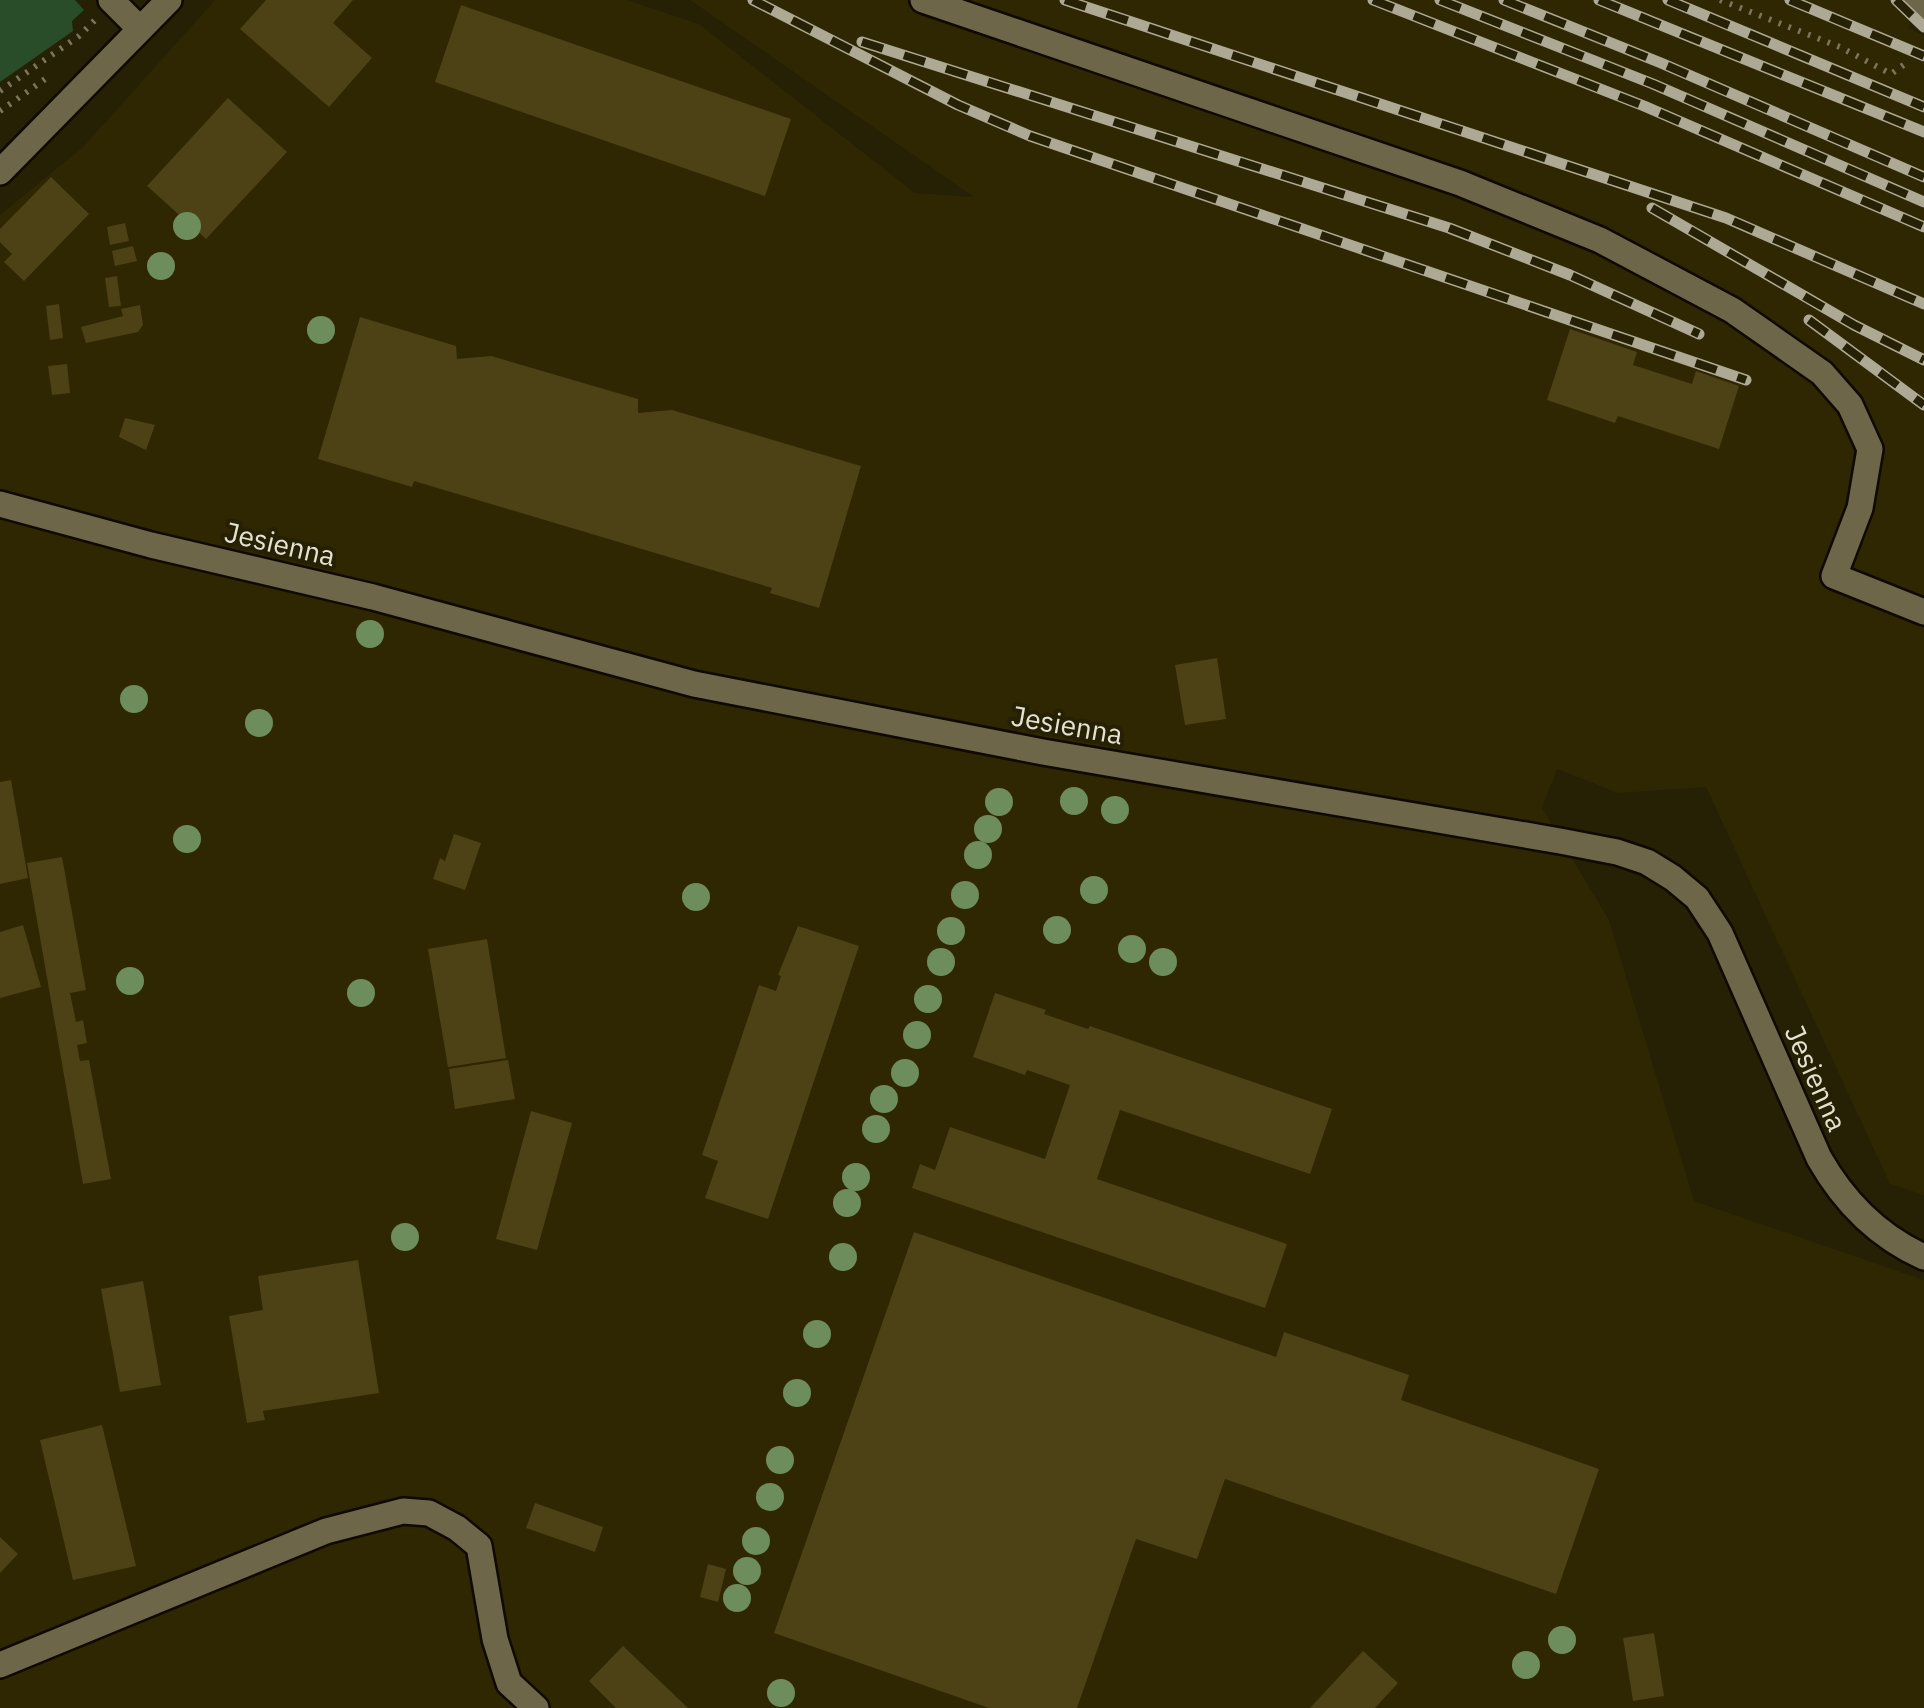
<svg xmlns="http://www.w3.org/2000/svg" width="1924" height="1708" font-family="'IBM Plex Sans',sans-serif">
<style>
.built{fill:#2f2602}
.green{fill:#294d28}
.building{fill:#4d4215}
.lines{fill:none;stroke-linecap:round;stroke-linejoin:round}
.minor-casing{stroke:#0f0900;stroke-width:30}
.path{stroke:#7a755e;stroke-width:6;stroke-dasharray:2.5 8;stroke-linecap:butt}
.minor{stroke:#6d6649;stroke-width:25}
.rail-casing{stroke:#ada995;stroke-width:11}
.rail{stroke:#262004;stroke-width:8;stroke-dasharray:22;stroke-linecap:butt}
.tree{fill:#6e8d5c}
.labels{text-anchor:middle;stroke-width:8;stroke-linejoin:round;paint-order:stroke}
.street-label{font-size:28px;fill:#e5e2d2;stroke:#262004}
</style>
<rect width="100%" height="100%" fill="#262004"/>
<polygon class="built" points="215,0 627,0 699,24 915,193 974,197 690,0 1924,0 1908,28 1924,35 1924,1195 1890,1184 1706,787 1618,793 1557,769 1542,808 1609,920 1694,1201 1924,1280 1924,1708 0,1708 0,215 83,147"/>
<polygon class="green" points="0,0 75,0 84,10 72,21 73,31 0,82"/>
<g class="building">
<polygon points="266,0 353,0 333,23 372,58 329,107 240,29"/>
<polygon points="461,5 791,119 765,196 435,82"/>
<polygon points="228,98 287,152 206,239 147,186"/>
<polygon points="51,177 89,214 24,281 4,262 12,254 0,242 0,229"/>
<polygon points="125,223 129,241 110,245 107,227"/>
<polygon points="133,246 137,261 115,266 112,251"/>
<polygon points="117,276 121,306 109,307 105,278"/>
<polygon points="59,304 63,338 50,340 46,306"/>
<polygon points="140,305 143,325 138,332 86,343 81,327 123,316 121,309"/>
<polygon points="360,317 456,346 457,359 491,356 638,399 638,413 672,410 861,466 819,608 770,593 772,588 414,481 412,487 318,459"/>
<polygon points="1570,329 1637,352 1633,365 1692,384 1696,371 1739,386 1719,449 1618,416 1615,423 1547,400"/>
<polygon points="67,364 70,393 52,395 48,366"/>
<polygon points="125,418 155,425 146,450 119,437"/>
<polygon points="1217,658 1226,719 1185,725 1175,665"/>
<polygon points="11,780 28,878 0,884 0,782"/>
<polygon points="454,834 481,843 465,890 433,879 440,858 445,861"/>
<polygon points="62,857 86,990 70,993 76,1022 83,1020 87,1043 77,1045 80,1061 89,1060 111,1179 83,1184 27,863"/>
<polygon points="23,925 41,987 0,998 0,932"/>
<polygon points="798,926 859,946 768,1219 705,1198 718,1161 702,1155 759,985 776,991 781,976 778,975"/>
<polygon points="487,939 506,1058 448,1067 428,949"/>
<polygon points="995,993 1046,1010 1044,1014 1088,1029 1090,1026 1332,1109 1310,1174 1120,1110 1097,1179 1287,1244 1265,1308 912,1188 920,1164 935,1170 950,1127 1045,1159 1070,1085 1027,1070 1025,1075 973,1057"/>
<polygon points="508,1060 515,1099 455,1109 449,1069"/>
<polygon points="531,1111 572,1123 537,1250 496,1239"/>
<polygon points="914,1232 1276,1357 1284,1332 1409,1375 1401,1400 1599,1469 1556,1594 1225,1479 1197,1559 1136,1539 1077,1708 989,1708 774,1633"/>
<polygon points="358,1260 379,1393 263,1411 265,1420 247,1423 229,1316 263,1310 258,1276"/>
<polygon points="143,1281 161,1385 120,1392 101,1289"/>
<polygon points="102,1425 136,1566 73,1580 40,1440"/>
<polygon points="535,1503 603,1527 595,1552 526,1528"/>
<polygon points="0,1537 18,1554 0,1573"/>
<polygon points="708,1564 726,1569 718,1602 700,1597"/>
<polygon points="1654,1633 1664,1696 1633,1701 1623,1638"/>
<polygon points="623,1646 688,1708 616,1708 589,1681"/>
<polygon points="1363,1651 1398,1683 1375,1708 1310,1708"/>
</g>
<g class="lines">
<g class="minor-casing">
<g id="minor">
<polyline points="111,0 140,29"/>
<polyline points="923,0 1460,183 1600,240 1732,310 1822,373 1850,405 1870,449 1860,508 1834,576 1924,612"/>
<polyline points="1915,0 1924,10"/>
<polyline points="0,172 169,0"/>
<path d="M0 504 151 545 373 597 694 684 1043 752 1560 841 1617 852 1647 862 1673 878 1697 898 1720 933 1819 1158C1844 1202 1877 1236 1924 1257"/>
<polyline points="0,1665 326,1531 403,1511 429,1513 457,1528 479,1546 495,1639 509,1683 536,1708"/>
</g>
</g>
<g class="path">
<polyline points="1720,0 1840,47 1891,74 1905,64"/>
<polyline points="0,91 79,36 95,20"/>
<polyline points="0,111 48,77"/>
</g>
<use href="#minor" class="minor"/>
<g class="rail-casing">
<g id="rail">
<polyline points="753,0 958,105 1030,136 1746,380"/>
<polyline points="1065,0 1726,218 1924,304"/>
<polyline points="1373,0 1644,106 1924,227"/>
<polyline points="1440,0 1653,84 1924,202"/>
<polyline points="1504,0 1661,63 1924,177"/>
<polyline points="1599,0 1924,132"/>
<polyline points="1668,0 1924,107"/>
<polyline points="1790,0 1924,56"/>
<polyline points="1896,0 1924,27"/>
<polyline points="862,42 1449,228 1570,275 1699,334"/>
<polyline points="1652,208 1854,325 1924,360"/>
<polyline points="1809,320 1924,405"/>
</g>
</g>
<use href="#rail" class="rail"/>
</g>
<g class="tree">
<circle cx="187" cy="226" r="14"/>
<circle cx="161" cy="266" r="14"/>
<circle cx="321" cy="330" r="14"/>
<circle cx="370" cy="634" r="14"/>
<circle cx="134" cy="699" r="14"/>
<circle cx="259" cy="723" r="14"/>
<circle cx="1074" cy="801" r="14"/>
<circle cx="999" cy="802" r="14"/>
<circle cx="1115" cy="810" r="14"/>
<circle cx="988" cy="829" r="14"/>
<circle cx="187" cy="839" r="14"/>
<circle cx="978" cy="855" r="14"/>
<circle cx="1094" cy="890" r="14"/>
<circle cx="965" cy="895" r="14"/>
<circle cx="696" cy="897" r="14"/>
<circle cx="1057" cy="930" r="14"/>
<circle cx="951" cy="931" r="14"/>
<circle cx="1132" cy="949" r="14"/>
<circle cx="941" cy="962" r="14"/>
<circle cx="1163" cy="962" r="14"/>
<circle cx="130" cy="981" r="14"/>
<circle cx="361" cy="993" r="14"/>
<circle cx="928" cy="999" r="14"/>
<circle cx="917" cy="1035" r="14"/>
<circle cx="905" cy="1073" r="14"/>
<circle cx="884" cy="1099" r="14"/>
<circle cx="876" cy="1129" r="14"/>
<circle cx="856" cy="1177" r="14"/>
<circle cx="847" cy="1203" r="14"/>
<circle cx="405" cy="1237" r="14"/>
<circle cx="843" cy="1257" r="14"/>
<circle cx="817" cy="1334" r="14"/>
<circle cx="797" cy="1393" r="14"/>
<circle cx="780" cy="1460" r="14"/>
<circle cx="770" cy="1497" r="14"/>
<circle cx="756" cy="1541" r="14"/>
<circle cx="747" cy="1571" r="14"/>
<circle cx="737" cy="1598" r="14"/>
<circle cx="1562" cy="1640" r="14"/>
<circle cx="1526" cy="1665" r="14"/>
<circle cx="781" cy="1693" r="14"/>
</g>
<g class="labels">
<g class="street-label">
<text transform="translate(280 544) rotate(13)" y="10">Jesienna</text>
<text transform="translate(1067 725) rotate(10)" y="10">Jesienna</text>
<text transform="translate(1816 1078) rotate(66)" y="10">Jesienna</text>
</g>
</g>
</svg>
